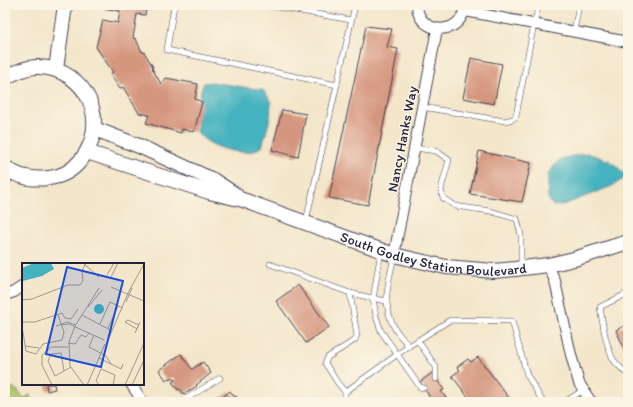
<svg xmlns="http://www.w3.org/2000/svg" width="633" height="407" font-family="Itim,sans-serif">
<style>
.green{fill:#adc66b;stroke:#687453}
.water{fill:#44b2bf;stroke:#336a7d}
.building{fill:#d5967f}
.lines{fill:none;stroke-linecap:round;stroke-linejoin:round}
.lane-casing{stroke:#413f50;stroke-width:6}
.street-casing{stroke:#413f50;stroke-width:12}
.secondary-casing{stroke:#413f50;stroke-width:16}
.path{stroke:#413f50;stroke-width:2;stroke-dasharray:1 3;stroke-linecap:butt}
.lane{stroke:#fff;stroke-width:5}
.street{stroke:#fff;stroke-width:10}
.secondary{stroke:#fff;stroke-width:14}
.labels{text-anchor:middle;stroke-width:3;stroke-linejoin:round;paint-order:stroke}
.street-label{font-size:14px;fill:#22223b;stroke:#fcf5e5}
.inset-road{fill:none;stroke:#9f9891;stroke-width:1}
.view{fill:#1d4ed8;fill-opacity:0.15;stroke:#1d4ed8;stroke-width:2}
.inset-edge{fill:none;stroke:#22223b;stroke-width:2}
</style>
<rect width="100%" height="100%" fill="#fcf5e5"/>
<filter id="ink" filterUnits="userSpaceOnUse"><feTurbulence type="fractalNoise" baseFrequency=".025" numOctaves="2"/><feDisplacementMap in="SourceGraphic" scale="8" xChannelSelector="R" yChannelSelector="G"/><feConvolveMatrix kernelMatrix="1 2 1 2 8 2 1 2 1" color-interpolation-filters="sRGB"/></filter>
<filter id="wash" filterUnits="userSpaceOnUse"><feTurbulence type="fractalNoise" baseFrequency=".012" numOctaves="4" result="noise"/><feDisplacementMap in="SourceGraphic" scale="16" xChannelSelector="R" yChannelSelector="G"/><feGaussianBlur stdDeviation="0.9" result="paint"/><feColorMatrix in="noise" values="0 0 0 0 0 0 0 0 0 0 0 0 0 0 0 0 0 1.4 0 .05"/><feComposite in="paint" operator="in"/></filter>
<g filter="url(#wash)">
<rect width="100%" height="100%" fill="#f3e6ca"/>
<polygon class="green" points="5,383 18,391 24,400 25,398 30,395 31,402 5,402"/>
<g class="water">
<path d="M211 82 263 90 271 101 270 118 262 147C259 148 256 150 253 151 236 155 207 146 197 132L201 90 204 83Z"/>
<polygon points="587,153 610,161 628,176 612,186 566,204 553,206 548,198 548,174 560,159"/>
</g>
<g id="blocks">
<g class="building">
<polygon points="104,5 147,5 145,15 137,14 133,38 136,39 142,52 144,52 153,67 152,68 161,84 166,78 198,84 195,99 202,102 194,132 182,129 181,133 146,123 149,115 139,113 123,87 120,89 110,74 113,72 96,47 103,20 118,23 120,11 103,8"/>
<polygon points="366,26 392,29 387,47 398,49 368,205 329,198"/>
<polygon points="471,58 502,64 494,104 463,98"/>
<polygon points="282,110 306,114 298,157 272,150"/>
<polygon points="479,151 531,163 522,202 470,194"/>
<polygon points="298,285 329,327 306,343 276,301"/>
<polygon points="628,324 628,357 616,330"/>
<polygon points="181,354 192,369 203,362 211,373 196,385 197,386 184,394 180,389 178,390 172,382 175,380 173,377 170,379 169,378 166,380 159,370"/>
<polygon points="478,357 512,402 469,402 471,401 452,376 460,370 457,367 468,359 471,362"/>
<polygon points="432,373 444,390 441,391 449,402 436,402 433,397 431,399 420,382"/>
<polygon points="46,384 54,384 55,389 47,391"/>
<polygon points="230,391 235,397 236,396 240,402 220,402 219,400"/>
</g>
</g>
</g>
<g filter="url(#ink)">
<use href="#blocks" fill-opacity="0" stroke="#413f50" stroke-width="1"/>
<g class="lines">
<g class="lane-casing">
<g id="lane">
<polyline points="174,5 167,50 337,85"/>
<polyline points="266,5 351,20"/>
<polyline points="574,31 579,5"/>
<polyline points="422,107 505,121 513,119 516,116 534,24 539,5"/>
<polyline points="415,148 436,151 449,160 441,189 443,198 455,206 490,211 517,219 521,235 521,268"/>
<polyline points="306,221 355,5"/>
<polyline points="381,251 373,299 376,316 381,331 420,387 424,388"/>
<path d="M394 257C388 284 381 303 395 329 399 335 405 341 409 346"/>
<polyline points="270,264 350,293 386,301"/>
<path d="M628 293 600 307C603 324 605 343 613 359 616 364 622 369 626 373L628 375"/>
<polyline points="418,341 436,367 436,379"/>
<polyline points="345,392 409,346 450,320 512,321 527,375 543,402"/>
<polyline points="132,402 139,396"/>
<polyline points="181,402 220,378"/>
<polyline points="345,402 345,392 337,382 325,363 328,357 355,340 357,335 350,293"/>
<polyline points="565,402 583,390"/>
</g>
</g>
<g class="street-casing">
<g id="street">
<path d="M417 5C418 36 463 37 465 5"/>
<polyline points="465,11 628,42"/>
<polyline points="5,181 10,171"/>
<polyline points="394,255 437,29"/>
<polyline points="548,265 555,281 571,355 579,383 589,399 592,402"/>
<polyline points="5,295 14,292 23,286"/>
<polyline points="131,384 143,402"/>
</g>
</g>
<g class="secondary-casing">
<g id="secondary">
<polyline points="56,69 65,5"/>
<path d="M5 78C15 72 27 66 39 67 87 69 111 122 81 160 73 170 61 177 48 178 32 180 17 177 5 167"/>
<polyline points="95,129 139,146 213,180 236,195"/>
<path id="s1" d="M87 152 209 192 243 200 394 255 446 267 494 271 515 269 548 265 574 259 628 242"/>
</g>
</g>
<polyline class="path" points="96,402 102,402"/>
<use href="#lane" class="lane"/>
<use href="#street" class="street"/>
<use href="#secondary" class="secondary"/>
</g>
</g>
<g class="labels">
<g class="street-label">
<text transform="translate(402 139) rotate(-79)" y="5">Nancy Hanks Way</text>
<text dy="5" stroke="none"><textPath href="#s1" startOffset="363">South Godley Station Boulevard</textPath></text>
</g>
</g>
<g transform="translate(22 263)">
<rect width="122" height="122" fill="#f3e6ca"/>
<path d="M12 0H29L32 6 20 13 1 18 0 5ZM72 46a5 5 0 1 1 10 0a5 5 0 1 1-10 0Z" fill="#44b2bf"/>
<path class="inset-road" d="M61 0 77 14M85 12 92 0M89 14 96 0M89 24 122 38M0 37 10 36 46 22H58L61 18 60 8 64 0M104 39 110 25M66 44 80 27M60 52 90 68M49 56 56 46M78 61 88 39 101 45M0 62 1 59H13L40 50 43 55 49 56M40 62 47 61 82 77M0 63 4 88 14 91 21 81 40 77 42 69 36 52M34 63 45 59 54 62M86 65 96 43M115 66 103 59 106 57 117 62M113 70 118 59M72 72 67 84 84 93 89 101M87 75 106 30 122 1M46 80 53 81 59 72 64 74 67 70M3 83 17 85M77 95 99 106 101 101M42 108 39 90 29 91 26 98 33 113 42 108 49 104M30 122 20 102V92L29 84H46M62 122 48 103 47 79 53 63 77 25M65 122 83 81M77 122 74 118 79 106 93 112 91 122M103 122 122 80M110 122 122 97"/>
<path class="view" d="M45 4 101 18 79 104 24 91Z"/>
<rect width="122" height="122" class="inset-edge"/>
</g>
<rect width="633" height="407" fill="none" stroke="#fcf5e5" stroke-width="20"/>
</svg>
